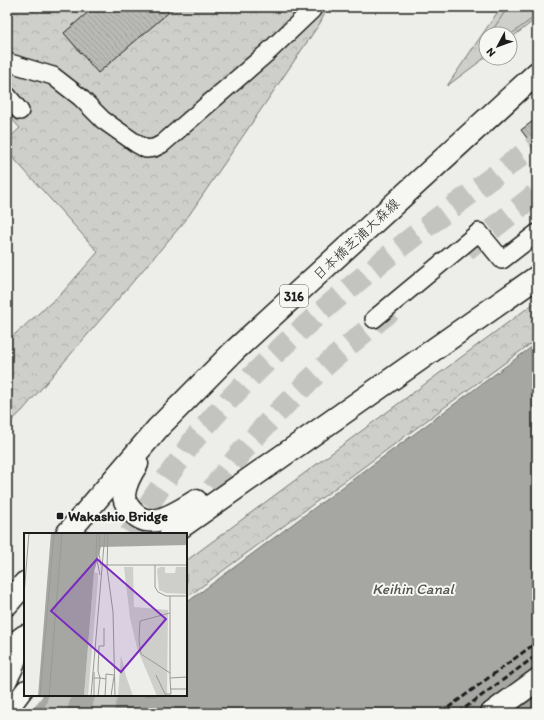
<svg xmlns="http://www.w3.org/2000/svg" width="544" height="720" font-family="Itim,'Klee One',sans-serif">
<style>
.forest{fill:url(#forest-crowns);stroke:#757574}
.pitch{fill:#cececb;stroke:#757574}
.water{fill:#a6a6a3;stroke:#6f6f6d}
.pier{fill:#edede9}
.building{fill:url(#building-back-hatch);stroke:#1c1c1c}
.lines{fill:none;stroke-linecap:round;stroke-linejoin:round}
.highway-tunnel{stroke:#c3c3c0;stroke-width:22;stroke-dasharray:22 11;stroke-linecap:butt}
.minor-casing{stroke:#1c1c1c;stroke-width:20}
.major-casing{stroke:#1c1c1c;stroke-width:25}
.highway-casing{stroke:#1c1c1c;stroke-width:25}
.minor{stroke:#f6f6f2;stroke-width:17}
.major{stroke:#f6f6f2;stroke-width:22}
.highway{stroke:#f6f6f2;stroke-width:22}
.rail{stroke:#1c1c1c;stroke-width:3;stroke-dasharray:6 3;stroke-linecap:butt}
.poi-dot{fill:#1c1c1c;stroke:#f6f6f2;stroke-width:1.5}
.labels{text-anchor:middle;stroke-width:4;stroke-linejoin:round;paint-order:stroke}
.shield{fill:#f6f6f2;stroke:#5d5d5c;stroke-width:1}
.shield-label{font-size:13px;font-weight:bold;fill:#1c1c1c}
.street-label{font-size:14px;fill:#1c1c1c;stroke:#f6f6f2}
.poi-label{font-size:14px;font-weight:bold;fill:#1c1c1c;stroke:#f6f6f2;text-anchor:start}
.water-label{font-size:15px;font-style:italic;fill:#535352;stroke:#f6f6f2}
.inset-road{fill:none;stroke:#999997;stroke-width:1}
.view{fill:#7b2cbf;fill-opacity:0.15;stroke:#7b2cbf;stroke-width:2}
.inset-edge{fill:none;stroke:#1c1c1c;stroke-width:2}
</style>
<defs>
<pattern id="forest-crowns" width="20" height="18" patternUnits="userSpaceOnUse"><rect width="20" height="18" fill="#cececb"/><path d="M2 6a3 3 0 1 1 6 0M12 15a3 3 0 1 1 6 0" fill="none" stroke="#b0b0ae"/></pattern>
<pattern id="building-back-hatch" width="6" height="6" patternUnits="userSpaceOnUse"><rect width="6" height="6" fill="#b9b9b6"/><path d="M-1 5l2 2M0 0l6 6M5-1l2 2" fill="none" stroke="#9e9e9c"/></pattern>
</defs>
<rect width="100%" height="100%" fill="#edede9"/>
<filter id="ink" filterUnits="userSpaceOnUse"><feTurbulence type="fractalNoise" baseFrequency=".025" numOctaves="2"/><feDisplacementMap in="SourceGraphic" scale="8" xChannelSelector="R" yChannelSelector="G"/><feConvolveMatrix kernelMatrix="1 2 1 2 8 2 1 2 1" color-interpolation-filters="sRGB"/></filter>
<g filter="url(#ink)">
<g class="forest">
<polygon points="7,7 328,7 320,23 185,221 22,411 7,425 7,341 62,293 98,252 7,151 7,140 20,128 7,114"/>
<polygon points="501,7 537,7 537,18 510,39 510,34 486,34 486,57 447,86"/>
<polygon points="537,301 537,339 186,598 186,561"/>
</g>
<polygon class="pitch" points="508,7 537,7 537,15 510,35 510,34 495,34 492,31"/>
<polygon class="water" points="537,343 537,713 7,713 34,695 186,695 186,603"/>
<polygon class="pier" points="29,695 43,695 30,713 7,713"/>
<g class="building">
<polygon points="94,7 175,7 98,73 64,33"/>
<polygon points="537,118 537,151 521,130"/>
</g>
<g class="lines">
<g class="highway-tunnel">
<polyline points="466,250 537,193"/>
<path d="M194 516C224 469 262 427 302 388 330 359 363 334 394 308"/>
<path d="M130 534C146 509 161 485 179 461 185 453 190 444 196 437 262 358 342 292 423 229 461 201 499 172 537 144"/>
<polyline points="55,713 60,695"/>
<polyline points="102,713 107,695"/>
</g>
<g class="minor-casing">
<g id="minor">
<polyline points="7,62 53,76 80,97 103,120 137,144 146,149 154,148 162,144 267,53 312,10 313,7"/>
<polyline points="7,95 20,111"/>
<polyline points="374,319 479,232 502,260 537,233"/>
<polyline points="7,683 14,669 25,637"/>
<polyline points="7,713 25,689"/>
</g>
</g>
<g class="major-casing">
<g id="major">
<path d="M137 464C131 473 125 483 124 495 124 505 135 517 145 520 148 520 154 521 157 520 170 518 185 508 196 501"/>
<polyline points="67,534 158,428 234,351 537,73"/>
<polyline points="171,534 537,277"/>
<polyline points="7,604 25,583"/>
<polyline points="7,649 25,636"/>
</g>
</g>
<g class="highway-casing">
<polyline id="highway" points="492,713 537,680"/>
</g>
<use href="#minor" class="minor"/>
<use href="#major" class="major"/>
<use href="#highway" class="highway"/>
<g class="rail">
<polyline points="441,713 537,642"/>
<polyline points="458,713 537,655"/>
</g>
</g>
</g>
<rect class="poi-dot" x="56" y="512" width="8" height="8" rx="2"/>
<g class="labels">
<rect class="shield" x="280" y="285" width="28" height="22" rx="3"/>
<g class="shield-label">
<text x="294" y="301">316</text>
</g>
<g class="street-label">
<text transform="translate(356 239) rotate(-43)" y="5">日本橋芝浦大森線</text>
</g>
<g class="poi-label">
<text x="68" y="521">Wakashio Bridge</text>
</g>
<g class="water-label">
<text x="413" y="594">Keihin Canal</text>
</g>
</g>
<g transform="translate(24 533)">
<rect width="163" height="163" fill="#edede9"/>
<path d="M100 34H109L110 74 144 77 143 163H133L113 115 106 85ZM136 34H141V40H151L152 34H163V61L142 60 135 57 133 36ZM70 39 74 40V47L64 163H60ZM97 122 102 143 109 163H94Z" fill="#cececb"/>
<path d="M27 0H163V12L77 14 70 39 60 163H14Z" fill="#a6a6a3"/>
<path class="inset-road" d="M73 0 72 22 76 42M76 0 75 21 77 32M84 0 83 35 89 79 91 163M79 32H163M131 32V54L134 59 142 63H163M0 62 5 0M146 63V145L163 144M146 80 116 88 115 107 117 121 146 140M80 95V113H75L74 138 76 145 82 146 81 163M70 139V163M132 142 141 161H147M70 145H76L74 163M146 145 147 161M82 146V141L90 142M146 156H163M16 163 30 0M25 163 38 0M67 163 81 0M87 163 90 143"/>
<path class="view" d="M73 26 142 86 97 139 27 78Z"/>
<rect width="163" height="163" class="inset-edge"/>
</g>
<rect width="544" height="720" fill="none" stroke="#f6f6f2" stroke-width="24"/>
<rect x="12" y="12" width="520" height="696" fill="none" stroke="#1c1c1c" stroke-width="1.5" filter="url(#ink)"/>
<g transform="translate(498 46) rotate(229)"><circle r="19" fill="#f6f6f2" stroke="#9f9f9c"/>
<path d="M0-3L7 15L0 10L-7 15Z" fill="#1c1c1c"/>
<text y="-6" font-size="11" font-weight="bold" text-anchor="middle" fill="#1c1c1c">N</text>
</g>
</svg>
